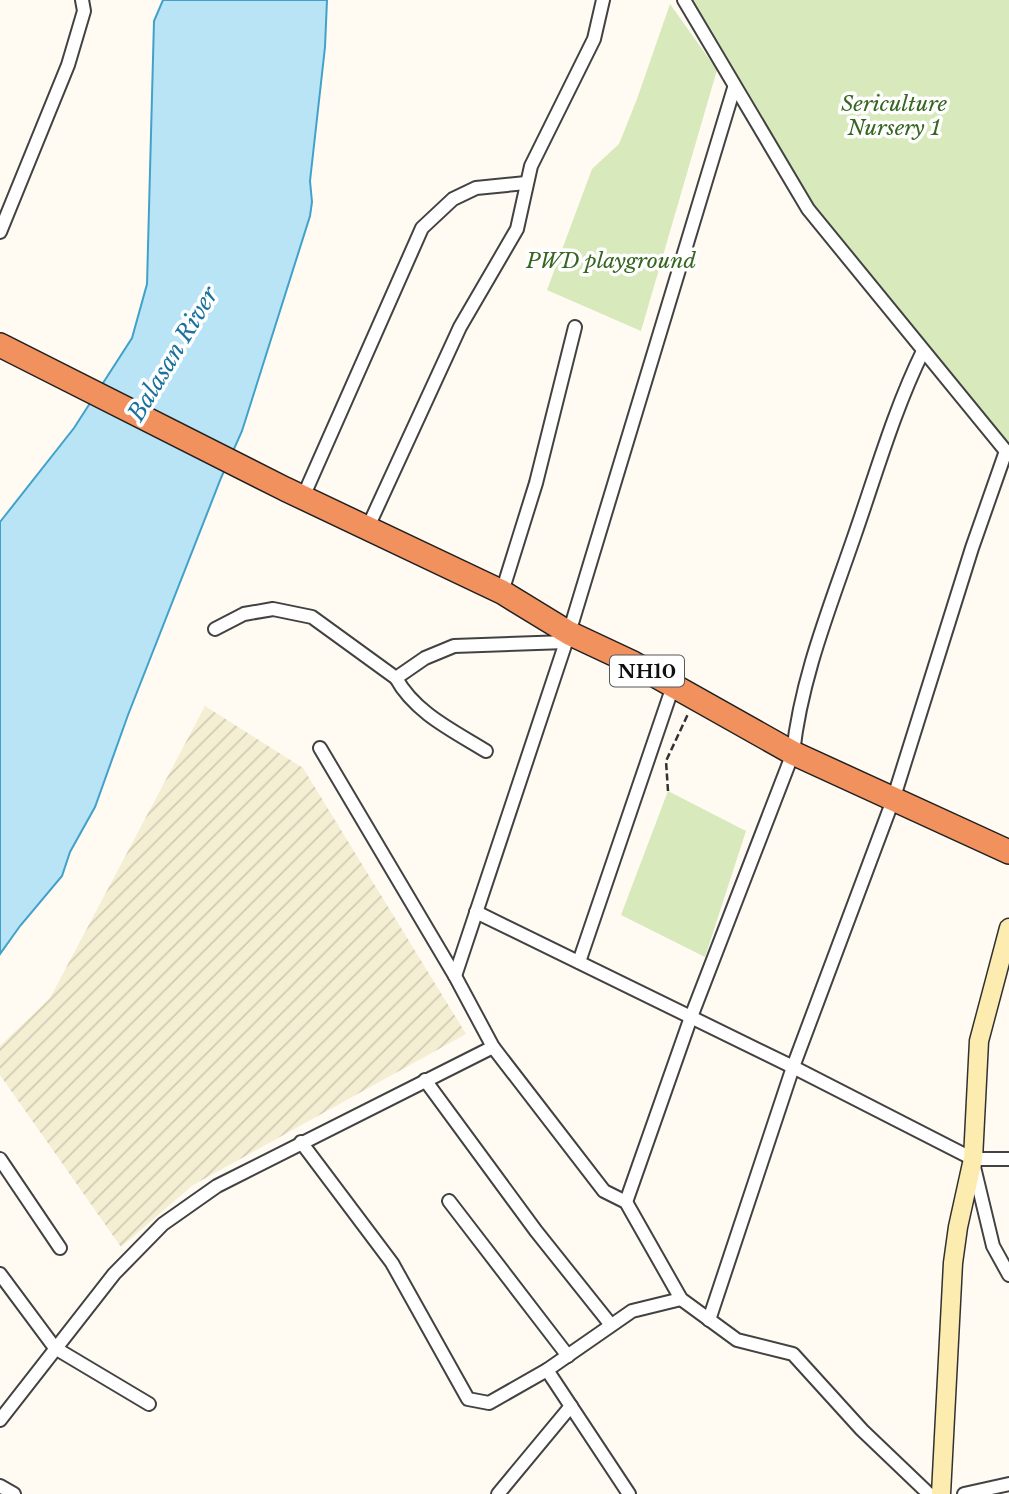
<svg xmlns="http://www.w3.org/2000/svg" width="1009" height="1494" font-family="'Libre Baskerville',serif">
<style>
.farmland{fill:url(#farmland-furrows)}
.grass{fill:#d8e9bc}
.water{fill:#b8e4f5;stroke:#40a1cb;stroke-width:2}
.lines{fill:none;stroke-linecap:round;stroke-linejoin:round}
.street-casing{stroke:#424242;stroke-width:16}
.secondary-casing{stroke:#313131;stroke-width:21}
.highway-casing{stroke:#202020;stroke-width:26}
.path{stroke:#313131;stroke-width:2.5;stroke-dasharray:7 3.5;stroke-linecap:butt}
.street{stroke:#fff;stroke-width:12}
.secondary{stroke:#fdecaf;stroke-width:18}
.highway{stroke:#f1925e;stroke-width:23}
.labels{text-anchor:middle;stroke-width:7;stroke-linejoin:round;paint-order:stroke}
.shield{fill:#fff;stroke:#575757;stroke-width:2}
.shield-label{font-size:19px;font-weight:bold;fill:#0f0f0f}
.park-label{font-size:21px;font-style:italic;fill:#366620;stroke:#fff}
.water-label{font-size:23px;font-style:italic;fill:#1a739f;stroke:#fff}
</style>
<defs>
<pattern id="farmland-furrows" width="10" height="10" patternUnits="userSpaceOnUse" patternTransform="scale(1.75)"><rect width="10" height="10" fill="#f4eed2"/><path d="M-1 1l2-2M0 10L10 0M9 11l2-2" fill="none" stroke="#d0cbb3"/></pattern>
</defs>
<rect width="100%" height="100%" fill="#fffbf2"/>
<polygon class="farmland" points="205,706 303,768 466,1034 193,1185 121,1247 0,1075 0,1046 50,998"/>
<g class="grass">
<polygon points="689,0 1009,0 1009,446 815,210"/>
<polygon points="670,4 717,70 641,331 547,290 592,169 619,144 637,99"/>
<polygon points="668,791 746,831 705,957 621,915"/>
</g>
<polygon class="water" points="163,0 327,0 325,47 310,181 312,202 310,216 242,431 221,478 128,715 95,807 70,852 62,876 20,926 0,954 0,522 74,428 132,338 147,284 154,21"/>
<g class="lines">
<g class="street-casing">
<g id="street">
<polyline points="684,0 808,209 1009,455"/>
<polyline points="0,232 68,65 84,11 82,0"/>
<polyline points="303,497 422,228 453,199 476,188 526,183"/>
<polyline points="368,527 460,327 517,229 531,166 594,39 603,0"/>
<polyline points="502,592 536,483 575,327"/>
<polyline points="215,629 244,614 273,609 312,617 396,678 425,658 454,646 566,642"/>
<path d="M396 678C415 713 454 731 486 751"/>
<polyline points="320,748 455,976 493,1047 604,1191 626,1202 681,1299 737,1340 793,1354 862,1430 929,1494"/>
<polyline points="476,912 793,1067 973,1159 1009,1159"/>
<polyline points="579,962 673,686"/>
<polyline points="455,976 569,633 734,88"/>
<polyline points="425,1080 536,1231 611,1325"/>
<polyline points="301,1142 392,1263 468,1399 489,1403 547,1370 632,1311 681,1299"/>
<polyline points="0,1159 60,1248"/>
<polyline points="974,1167 993,1246 1009,1275"/>
<polyline points="449,1201 568,1356"/>
<path d="M626 1202 691 1017 793 753C801 678 830 607 854 537 876 474 894 410 923 351"/>
<polyline points="0,1274 55,1348 149,1404"/>
<polyline points="709,1320 793,1067 893,800 972,548 1006,451"/>
<polyline points="547,1370 629,1494"/>
<polyline points="0,1420 114,1274 163,1224 217,1186 493,1047"/>
<polyline points="0,1486 14,1494"/>
<polyline points="498,1494 571,1406"/>
<polyline points="964,1494 1009,1484"/>
</g>
</g>
<g class="secondary-casing">
<polyline id="secondary" points="941,1494 953,1263 958,1227 973,1159 979,1041 1009,928"/>
</g>
<g class="highway-casing">
<polyline id="highway" points="0,345 285,489 502,592 569,633 633,663 793,753 1009,852"/>
</g>
<polyline class="path" points="668,791 666,761 688,714"/>
<use href="#street" class="street"/>
<use href="#secondary" class="secondary"/>
<use href="#highway" class="highway"/>
</g>
<g class="labels">
<rect class="shield" x="610" y="655.5" width="74" height="31" rx="5"/>
<g class="shield-label">
<text x="647" y="678">NH10</text>
</g>
<g class="park-label">
<text x="894" y="111">Sericulture<tspan x="894" dy="24">Nursery 1</tspan></text>
<text x="611" y="268">PWD playground</text>
</g>
<g class="water-label">
<text transform="translate(173 354) rotate(-59)" y="8">Balasan River</text>
</g>
</g>
</svg>
